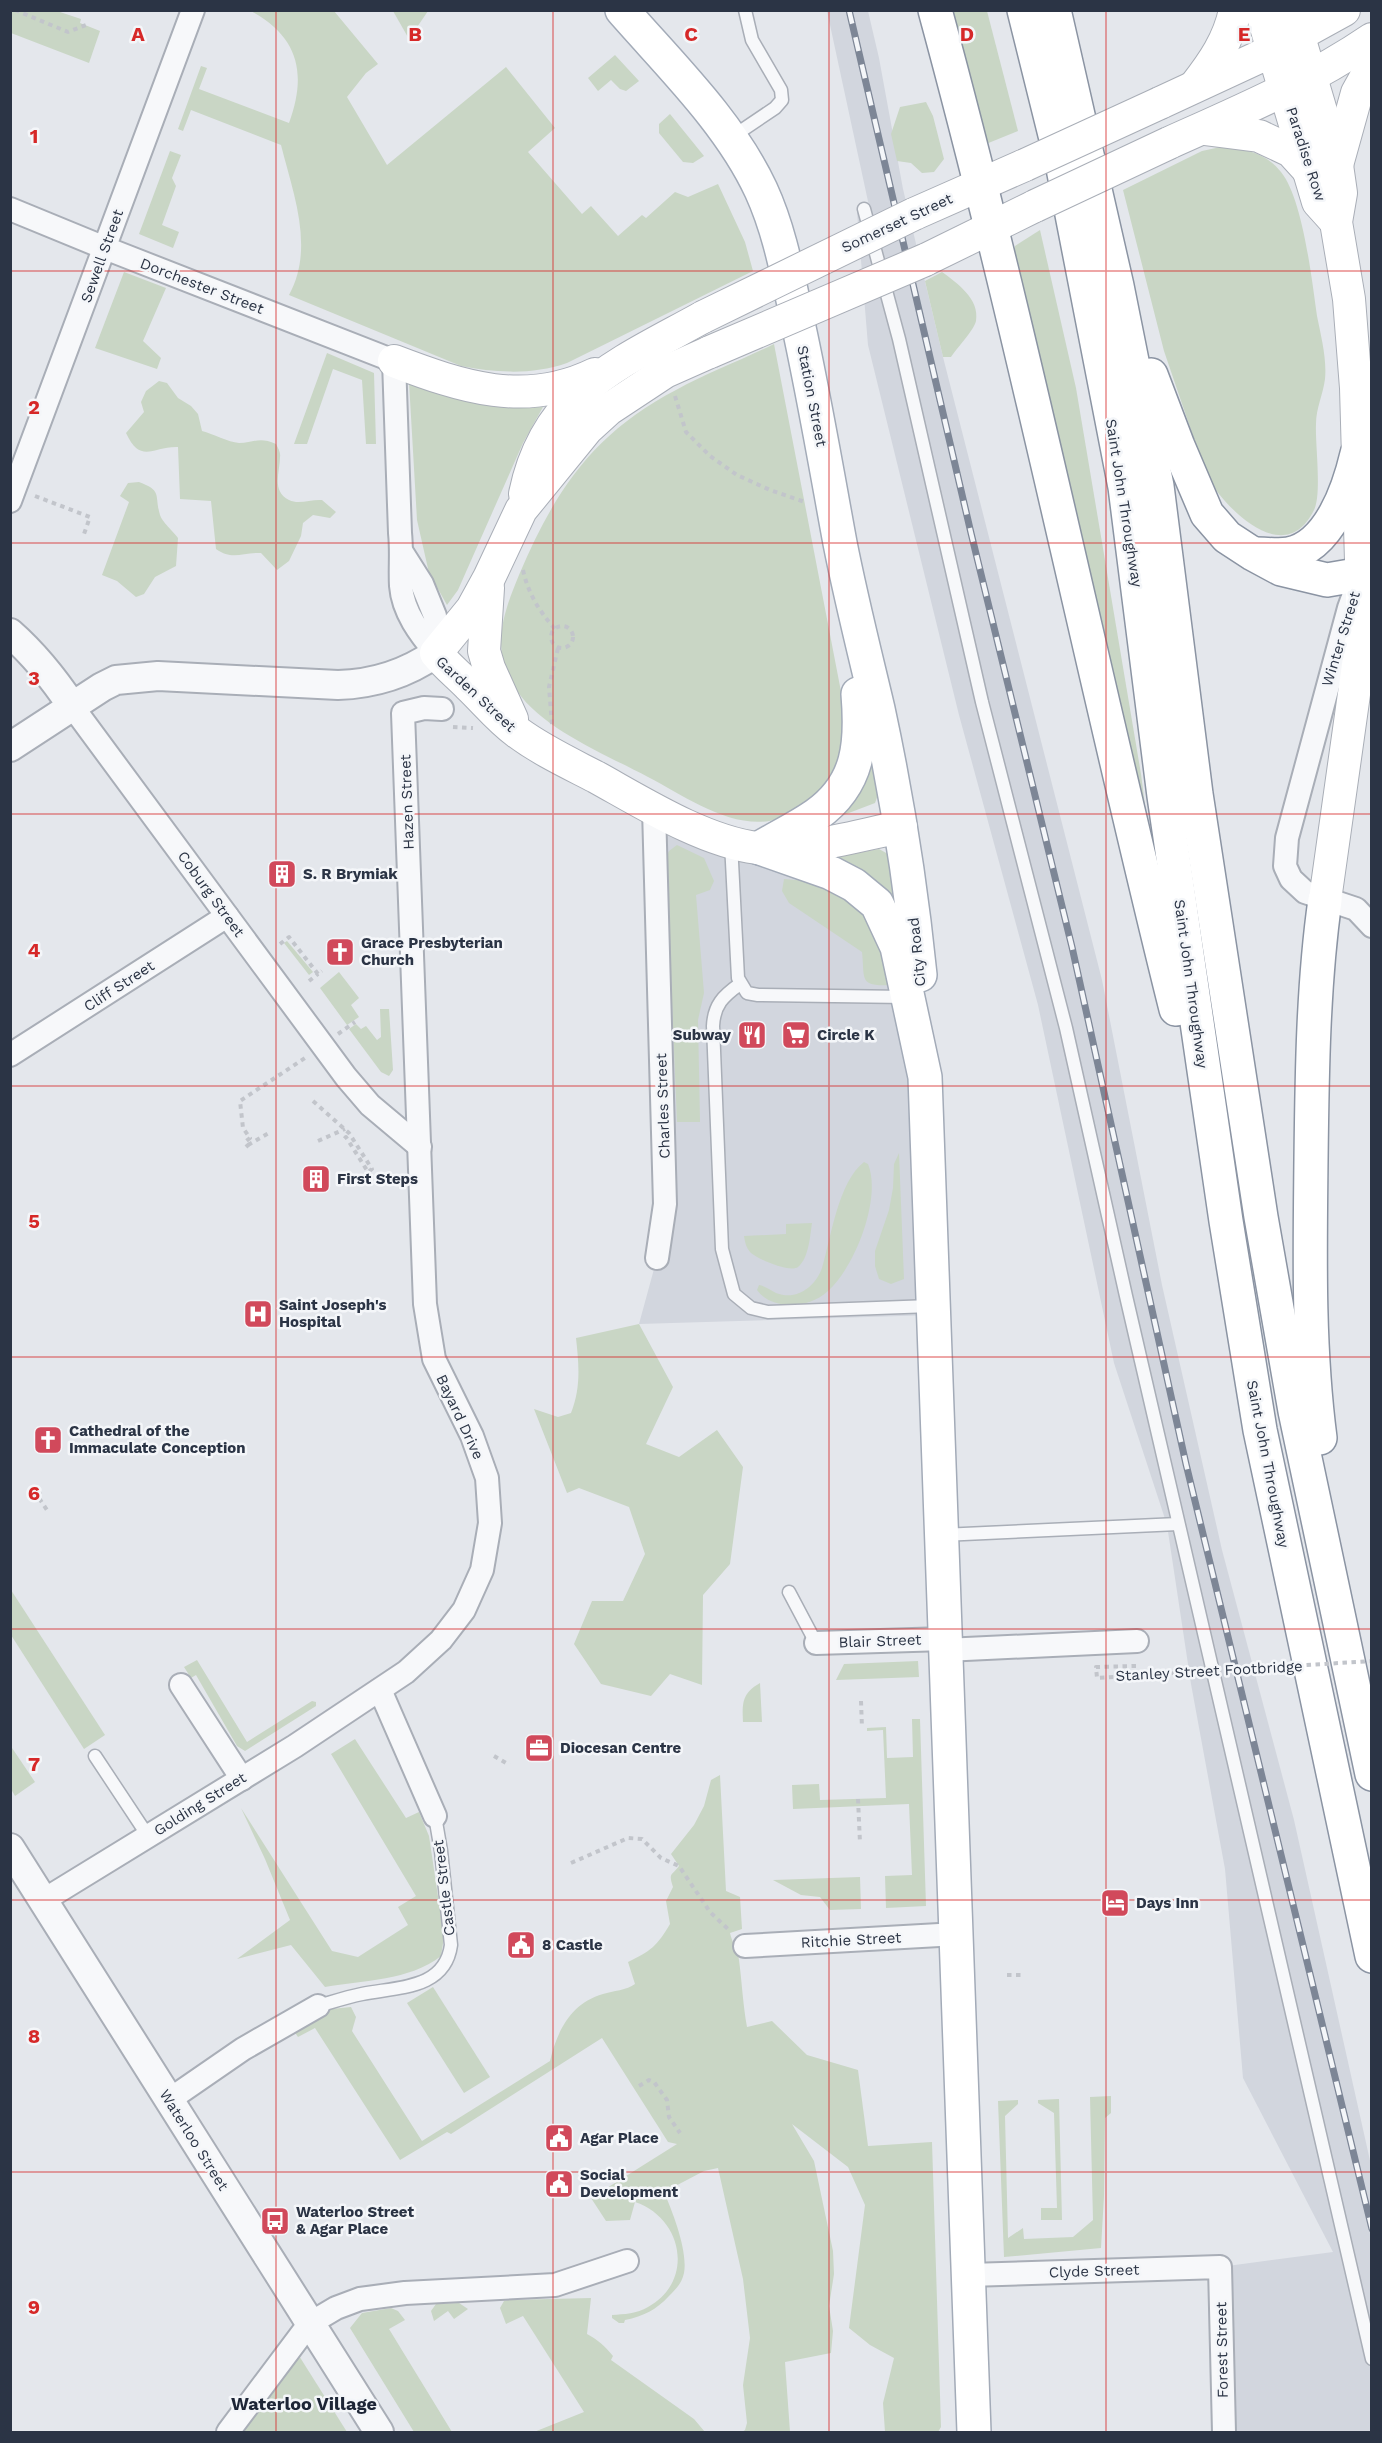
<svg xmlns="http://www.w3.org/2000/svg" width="1382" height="2443" font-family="'Work Sans',sans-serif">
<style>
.built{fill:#d2d6de}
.green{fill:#c9d6c5}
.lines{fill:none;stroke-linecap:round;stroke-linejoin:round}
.service-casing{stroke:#a9aeb7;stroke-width:15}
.minor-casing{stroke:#a9aeb7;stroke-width:26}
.tertiary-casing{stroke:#a9aeb7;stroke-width:32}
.secondary-casing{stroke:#a9aeb7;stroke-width:34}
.primary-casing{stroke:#a3abb8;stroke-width:36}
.motorway-casing{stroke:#8b94a3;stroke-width:36}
.path{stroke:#c2c5cb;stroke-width:4;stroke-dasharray:4.5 4.5;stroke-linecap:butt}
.service{stroke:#f7f8fa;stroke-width:12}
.minor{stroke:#f7f8fa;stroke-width:22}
.tertiary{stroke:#f7f8fa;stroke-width:28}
.secondary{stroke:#fff;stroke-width:32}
.primary{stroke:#fff;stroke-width:33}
.motorway{stroke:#fff;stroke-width:33}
.rail-casing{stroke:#7d8696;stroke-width:7}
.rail{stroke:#f4f6f9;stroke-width:4.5;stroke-dasharray:14;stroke-linecap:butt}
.secondary-bridge-casing{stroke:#a9aeb7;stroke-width:34;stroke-linecap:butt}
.path-bridge{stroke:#c2c5cb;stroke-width:4;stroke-dasharray:4.5 4.5;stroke-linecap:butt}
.secondary-bridge{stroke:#fff;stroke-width:32}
.grid{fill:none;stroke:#d62828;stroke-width:1.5;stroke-opacity:0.55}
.labels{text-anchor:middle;stroke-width:5;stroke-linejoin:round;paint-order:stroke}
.street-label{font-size:15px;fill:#2b3445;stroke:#f4f6f9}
.poi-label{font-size:15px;font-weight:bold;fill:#2b3445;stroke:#f4f6f9;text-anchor:start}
.quarter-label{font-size:18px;font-weight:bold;fill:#1d2536;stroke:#f4f6f9}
.grid-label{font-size:20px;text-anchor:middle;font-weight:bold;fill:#d62828;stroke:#f4f6f9;stroke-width:5;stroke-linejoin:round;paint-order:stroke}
</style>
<rect width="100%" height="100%" fill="#e4e7ec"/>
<g class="built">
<polygon points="827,11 868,11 879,58 903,189 943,357 1102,980 1162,1285 1222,1550 1294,1820 1371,2165 1371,2432 1224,2432 1220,2267 1333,2252 1243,2078 1225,1869 1191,1684 1167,1525 1114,1363 1038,1005 959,715 868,345 857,212 869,206"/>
<polygon points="654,809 760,848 897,947 933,1315 639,1324 657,1258"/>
</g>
<g class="green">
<polygon points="10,11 57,11 81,19 80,23 100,31 89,63 11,33"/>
<path d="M251 11H334L378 64 366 73 347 97 387 165 506 67 555 128 528 152 582 214 591 206 618 236 642 215 646 218 675 192 688 197 718 184 745 242 753 271 567 363C532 375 498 373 461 366L289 295C315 248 293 193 281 145L191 110 183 131 178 129 201 66 207 68 199 89 289 123C307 74 299 37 251 11Z"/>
<polygon points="393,11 428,11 409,39"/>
<polygon points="949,11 987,11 1018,131 986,144"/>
<polygon points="615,55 639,81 626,91 620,89 611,80 598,91 588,78"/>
<polygon points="926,102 933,116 944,159 934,172 922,173 911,163 897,161 891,134 900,107"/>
<polygon points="670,114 704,156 693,163 683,162 659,133 659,124"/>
<path d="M1225 146C1247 150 1266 153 1281 172 1303 199 1312 281 1317 316 1321 336 1327 359 1325 379 1323 395 1316 408 1316 424 1315 444 1322 494 1314 510 1285 569 1227 510 1207 477L1164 351 1123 190 1202 151Z"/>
<polygon points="170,151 181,155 172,178 176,186 162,225 179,232 173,248 139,234"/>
<polygon points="1040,230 1076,388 1141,774 1152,860 1014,253 1015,246"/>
<polygon points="124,272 166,288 143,341 161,358 157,369 95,348"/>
<path d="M942 272C957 283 980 299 976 321 974 330 957 348 951 357H943L925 281Z"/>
<path d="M774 344 849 733C844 747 839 773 831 785 828 789 785 818 779 819 733 832 687 797 648 777 607 755 544 730 517 691 490 651 502 616 519 575 554 492 593 433 676 390 707 373 742 360 774 344Z"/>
<polygon points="327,353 374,373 376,444 366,444 362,380 333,369 307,444 294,444"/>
<path d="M159 381 167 383 178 398 191 406 198 414 202 431C213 434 228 442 239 443 254 443 259 436 276 444 278 448 281 453 280 457 280 472 271 491 289 500 299 505 311 499 322 500L336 512 330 518 313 515 303 523 301 536 289 561 277 570 261 553C242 552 233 561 216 549L211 501 180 499 178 447C153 446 141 465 126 433L144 412 141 402 146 391Z"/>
<path d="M409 382C442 394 475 406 510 408 520 408 532 407 543 407L523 443 458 590 447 605 429 573 417 520Z"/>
<path d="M139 482C163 491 154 495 160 515 162 522 173 531 178 538L176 566 155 577 144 594 136 597 117 581 102 575 129 502 120 496 128 483Z"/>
<polygon points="871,760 878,795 875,803 833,819"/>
<polygon points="677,845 704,858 714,881 710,890 696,895 704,993 698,1020 700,1122 677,1122 666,858 669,851"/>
<polygon points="879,849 888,854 900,920 830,858"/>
<path d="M784 879 819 882 855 903 879 935 892 985C858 987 865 979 862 952L789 903 782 891Z"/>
<polygon points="287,941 313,972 309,975 284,943"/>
<polygon points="339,972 359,998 351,1005 359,1017 347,1025 320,988"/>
<polygon points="380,1009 389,1009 393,1070 389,1076 381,1072 349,1029 356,1024 361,1029 366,1026 377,1040 381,1037"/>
<polygon points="899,1153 904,1279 891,1284 879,1279 875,1266 875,1251 889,1210 893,1188 894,1164"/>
<path d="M864 1162 868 1164C882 1198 855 1267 828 1291 817 1301 804 1305 790 1305 777 1304 765 1301 757 1290L759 1285C765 1286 770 1290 776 1293 797 1301 815 1287 822 1268 831 1238 838 1182 864 1162Z"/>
<path d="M812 1223C810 1236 809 1258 798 1267 790 1273 758 1259 751 1253 746 1248 745 1242 744 1236L786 1234V1224Z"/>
<path d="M639 1324 673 1387 646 1444 679 1457 717 1430 743 1467 730 1564 703 1595 702 1685 670 1674 651 1696 601 1684 574 1644 592 1601H623L645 1554 629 1507 579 1488 567 1493 534 1409 558 1417 571 1413C581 1388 579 1365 576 1338Z"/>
<polygon points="11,1590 105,1735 84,1749 11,1635"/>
<polygon points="197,1660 247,1742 312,1701 316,1702 316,1706 245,1751 237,1746 196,1675 191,1678 184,1667"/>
<polygon points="918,1661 919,1677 836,1680 844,1664"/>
<path d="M760 1683 762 1722H743C742 1703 742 1693 760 1683Z"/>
<polygon points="912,1719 920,1719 926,1906 886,1908 885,1876 912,1875 909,1804 793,1809 792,1785 819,1784 820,1800 886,1798 883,1730 867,1731 867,1728 886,1727 887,1758 913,1757"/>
<path d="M355 1739 406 1818 419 1812 429 1836 444 1937 441 1956C409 1981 364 1980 325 1987L291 1945 237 1959 290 1920 265 1859 241 1808 332 1951 358 1957 408 1925 398 1907 416 1896 331 1754Z"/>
<polygon points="10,1745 35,1782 15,1796 11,1789"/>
<path d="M720 1775 726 1891 740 1897 742 1929 730 1933C732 1943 738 1950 739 1960 742 1983 743 2005 747 2027L772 2021 807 2055 858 2070 868 2146 932 2142 941 2427 938 2432H885L883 2403 894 2358 870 2345 849 2328 865 2205 848 2167 792 2124 814 2161 833 2251 834 2274 829 2306 833 2331 831 2353 785 2362 790 2432H742L745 2430 747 2423 743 2385 750 2338 743 2279 718 2168 704 2171 664 2192C673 2213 688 2251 684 2273 682 2283 676 2289 669 2296 656 2310 644 2316 625 2320L624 2323H619L612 2318V2315C624 2314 637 2314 648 2307 695 2281 683 2218 635 2202L630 2220 606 2221 591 2198 677 2144 668 2142 602 2038 451 2134 447 2132 400 2160 315 2028 298 2037 294 2031 331 2009 351 2007 356 2017 352 2031 422 2141 550 2061C557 2031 571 2003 603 1994 613 1991 627 1990 635 1984L628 1962C651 1951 657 1946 670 1924L666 1901 673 1887C668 1872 672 1876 679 1866L671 1854 694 1825 704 1806 711 1780Z"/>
<polygon points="860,1877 861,1909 830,1910 820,1897 801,1895 773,1880"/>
<polygon points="433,1987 490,2077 464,2093 407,2003"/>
<polygon points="1111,2096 1111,2113 1105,2118 1104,2196 1101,2248 1004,2257 998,2101 1018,2100 1018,2104 1005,2116 1008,2238 1023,2228 1024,2239 1073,2237 1093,2220 1090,2097"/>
<polygon points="1059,2099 1062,2220 1041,2220 1041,2208 1057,2208 1054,2113 1038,2103 1038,2100"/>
<path d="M591 2298 587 2334C598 2340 605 2346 613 2356L611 2360 694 2419 705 2432H534L584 2412 523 2316 506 2324 500 2308 504 2301 508 2300Z"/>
<polygon points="459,2303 468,2309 454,2319 448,2311 434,2321 431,2311 436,2304"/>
<polygon points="391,2308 398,2311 405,2320 389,2329 452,2432 414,2432 350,2328 362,2313"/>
<polygon points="296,2351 347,2432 237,2432"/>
</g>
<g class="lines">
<g class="service-casing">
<g id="service">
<polyline points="732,137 775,108 782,100 781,90 752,40 745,10"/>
<polyline points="864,209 899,339 982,702 1066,1028 1126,1296 1372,2359"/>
<polyline points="731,843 738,978 747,993 758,995 906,997"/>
<path d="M740 984C723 996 714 1005 713 1026L722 1249 734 1294 751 1308 768 1312 931 1306"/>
<polyline points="942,1535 1178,1524"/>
<polyline points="789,1592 816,1643"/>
<polyline points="95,1756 148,1836"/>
<path d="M318 2006C332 2002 347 1997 362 1994 396 1987 445 1990 451 1945L441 1851 435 1816"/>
</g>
</g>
<g class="minor-casing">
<g id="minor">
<path d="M10 209 105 248 394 361 400 533C402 551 400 568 401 586 403 612 420 634 436 653"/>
<polyline points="10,501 193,10"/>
<polyline points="403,554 422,584 435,616 436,653"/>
<polyline points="1357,586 1349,608 1287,838 1285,866 1291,879 1305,892 1356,909 1372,926"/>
<polyline points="72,706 346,1077 370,1105 420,1147"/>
<polyline points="654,809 665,1204 657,1258"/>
<polyline points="10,1055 227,916"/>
<polyline points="816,1643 945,1639"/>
<polyline points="945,1650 1137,1641"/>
<polyline points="181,1685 242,1779"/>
<polyline points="380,1690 435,1816"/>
<polyline points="44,1900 295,1746 406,1672 441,1640 464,1610 482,1570 490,1523 487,1478 472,1436 434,1359 425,1304 403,713 424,708 442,709"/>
<polyline points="745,1946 957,1934"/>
<polyline points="169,2100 243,2049 318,2006"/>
<polyline points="969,2275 1220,2267 1224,2432"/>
<polyline points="228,2432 309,2324 336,2308 360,2299 405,2293 555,2285 627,2261"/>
</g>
</g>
<g class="tertiary-casing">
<g id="tertiary">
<path d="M10 633C35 655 54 679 72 706"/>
<path d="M10 747 102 687 116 680 158 676 338 685C375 684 406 674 436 653"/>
<polyline points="10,1848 379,2432"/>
</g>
</g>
<g class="secondary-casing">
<g id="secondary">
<polyline points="1261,10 1318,202 1336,222"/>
<polyline points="1291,10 1337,165 1341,193 1336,222 1349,299 1356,388 1363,630 1325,900"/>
<path d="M1195 86C1213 63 1229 40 1235 10"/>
<polyline points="1160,103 1257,58 1344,10"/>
<polyline points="1204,129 1259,136 1291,151 1311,173"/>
<path d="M1169 143C1238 112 1309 82 1372 39"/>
<polyline points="1337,165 1357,93 1372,66"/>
<polyline points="914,214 1025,165"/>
<polyline points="925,260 1035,206"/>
<path d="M710 352 665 372 609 409 587 429 521 510 489 578 472 609 436 653C446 665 457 674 468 685 485 701 498 718 517 732 541 750 569 763 596 777 643 803 703 841 757 848 799 853 859 835 901 827"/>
<path d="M394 361C462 387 525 408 595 374"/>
<path d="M525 494C546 391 620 363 703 317"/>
<polyline points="488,588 484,651 489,668 512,719"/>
</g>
</g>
<g class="primary-casing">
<g id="primary">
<path d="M622 10C670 65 730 123 761 190 779 229 787 272 796 314 813 390 826 467 840 543 851 599 865 654 878 709 897 797 911 886 920 975"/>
<polyline points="760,848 831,873 854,885 877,904 897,947 925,1077 974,2432"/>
<path d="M760 848C778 837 799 827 816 815 860 784 862 742 858 694"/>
</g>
</g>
<g class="motorway-casing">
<g id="motorway">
<path d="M935 10C1025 341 1093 677 1176 1009"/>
<polyline points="1024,10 1062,163 1125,487 1164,796 1226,1221 1260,1430 1372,1956"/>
<polyline points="1054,10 1117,286 1157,486 1196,794 1261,1217 1295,1411 1372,1774"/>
<polyline points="1151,375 1178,446 1207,514 1227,537 1253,554 1281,569 1327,580 1362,574"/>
<path d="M1256 554C1267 554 1279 556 1289 554 1330 546 1349 488 1357 454"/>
<path d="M1320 1438C1308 1346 1310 1253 1311 1160 1312 1074 1313 985 1325 900"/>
</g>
</g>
<g class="path">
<polyline points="15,10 68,32 86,25"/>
<polyline points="675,396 686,432 710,456 737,475 770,490 805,502"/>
<polyline points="35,496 90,517 84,534"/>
<path d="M523 570C528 593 539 611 555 629"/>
<circle cx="562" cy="637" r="11"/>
<polyline points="552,724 549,687 558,648"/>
<polyline points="453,727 473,728"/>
<polyline points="349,874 368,879 390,879"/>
<polyline points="280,944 289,937 318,974 322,971"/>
<polyline points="309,981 318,974"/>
<polyline points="338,1034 355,1022"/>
<polyline points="313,1101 349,1133 372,1169 368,1172 346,1137 344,1139"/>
<polyline points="318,1141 345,1129"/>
<polyline points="248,1145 269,1133"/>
<polyline points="246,1147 248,1145 245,1142 250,1138 243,1128 240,1101 305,1058"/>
<polyline points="41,1492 37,1495 47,1510"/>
<polyline points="861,1701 862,1728"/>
<polyline points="494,1756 506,1763 510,1762"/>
<polyline points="858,1799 860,1843"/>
<polyline points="571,1863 628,1838 642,1839 661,1858 679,1866 710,1912 730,1931"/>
<polyline points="1007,1975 1023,1975"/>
<polyline points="639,2086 649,2080 654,2082 667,2100 669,2117 680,2133"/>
</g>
<use href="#service" class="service"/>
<use href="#minor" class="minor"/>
<use href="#tertiary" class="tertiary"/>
<use href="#secondary" class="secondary"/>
<use href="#primary" class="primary"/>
<use href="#motorway" class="motorway"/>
<g class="rail-casing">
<polyline id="rail" points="849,10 971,533 1072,947 1186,1464 1372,2229"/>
</g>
<use href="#rail" class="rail"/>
<g class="secondary-bridge-casing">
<g id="secondary-bridge">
<polyline points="1025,165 1160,103"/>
<polyline points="1035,206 1169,143"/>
<polyline points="703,317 914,214"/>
<polyline points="710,352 925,260"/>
</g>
</g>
<polyline class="path-bridge" points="1136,1666 1096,1667 1097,1678 1372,1661"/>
<use href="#secondary-bridge" class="secondary-bridge"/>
</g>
<path class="grid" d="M276 10V2432M553 10V2432M829 10V2432M1106 10V2432M10 271H1372M10 543H1372M10 814H1372M10 1086H1372M10 1357H1372M10 1629H1372M10 1900H1372M10 2172H1372"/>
<defs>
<g id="building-square" transform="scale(1.5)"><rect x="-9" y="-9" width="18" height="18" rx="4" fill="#d1495b" stroke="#f4f6f9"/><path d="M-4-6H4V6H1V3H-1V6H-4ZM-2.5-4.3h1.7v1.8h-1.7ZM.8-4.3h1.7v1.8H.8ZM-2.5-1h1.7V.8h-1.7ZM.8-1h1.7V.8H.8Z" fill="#fff"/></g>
<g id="church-square" transform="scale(1.5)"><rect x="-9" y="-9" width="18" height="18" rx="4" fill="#d1495b" stroke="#f4f6f9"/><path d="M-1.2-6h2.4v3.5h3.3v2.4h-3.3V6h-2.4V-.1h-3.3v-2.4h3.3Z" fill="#fff"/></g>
<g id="restaurant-square" transform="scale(1.5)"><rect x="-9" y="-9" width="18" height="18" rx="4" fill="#d1495b" stroke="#f4f6f9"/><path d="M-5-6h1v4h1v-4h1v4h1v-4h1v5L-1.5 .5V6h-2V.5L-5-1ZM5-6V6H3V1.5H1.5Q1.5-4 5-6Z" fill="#fff"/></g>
<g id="supermarket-square" transform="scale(1.5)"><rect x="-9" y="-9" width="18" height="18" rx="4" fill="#d1495b" stroke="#f4f6f9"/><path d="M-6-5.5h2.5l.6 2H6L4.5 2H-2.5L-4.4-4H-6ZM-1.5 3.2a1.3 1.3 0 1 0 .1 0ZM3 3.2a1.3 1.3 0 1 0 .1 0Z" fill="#fff"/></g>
<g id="hospital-square" transform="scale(1.5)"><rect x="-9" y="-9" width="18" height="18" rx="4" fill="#d1495b" stroke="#f4f6f9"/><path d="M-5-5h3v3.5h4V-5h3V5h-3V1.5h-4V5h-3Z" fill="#fff"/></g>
<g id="office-square" transform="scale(1.5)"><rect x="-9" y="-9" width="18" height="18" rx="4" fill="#d1495b" stroke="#f4f6f9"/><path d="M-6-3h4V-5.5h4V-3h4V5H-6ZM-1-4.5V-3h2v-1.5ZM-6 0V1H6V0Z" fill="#fff"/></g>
<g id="hotel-square" transform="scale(1.5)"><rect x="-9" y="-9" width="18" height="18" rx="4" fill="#d1495b" stroke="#f4f6f9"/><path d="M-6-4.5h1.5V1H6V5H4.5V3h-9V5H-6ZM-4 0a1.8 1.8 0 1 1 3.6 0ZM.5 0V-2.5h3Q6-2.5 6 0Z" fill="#fff"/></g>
<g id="civic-square" transform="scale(1.5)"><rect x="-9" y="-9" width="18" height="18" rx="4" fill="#d1495b" stroke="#f4f6f9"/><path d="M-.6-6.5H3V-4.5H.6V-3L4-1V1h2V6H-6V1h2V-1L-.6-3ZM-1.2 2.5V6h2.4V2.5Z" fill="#fff"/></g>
<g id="bus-square" transform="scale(1.5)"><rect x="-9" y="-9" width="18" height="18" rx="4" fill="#d1495b" stroke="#f4f6f9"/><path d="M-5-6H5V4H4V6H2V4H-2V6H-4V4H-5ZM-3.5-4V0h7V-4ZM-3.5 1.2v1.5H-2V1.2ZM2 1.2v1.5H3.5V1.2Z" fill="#fff"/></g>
</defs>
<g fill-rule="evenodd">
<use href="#building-square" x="282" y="874"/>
<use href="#church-square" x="340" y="952"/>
<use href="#restaurant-square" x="752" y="1035"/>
<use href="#supermarket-square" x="796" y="1035"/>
<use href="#building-square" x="316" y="1179"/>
<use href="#hospital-square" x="258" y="1314"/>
<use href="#church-square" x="48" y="1440"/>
<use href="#office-square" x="539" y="1748"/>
<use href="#hotel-square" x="1115" y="1903"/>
<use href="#civic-square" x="521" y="1945"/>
<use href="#civic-square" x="559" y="2138"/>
<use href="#civic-square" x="559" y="2184"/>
<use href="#bus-square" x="275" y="2221"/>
</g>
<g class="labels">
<g class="street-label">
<text transform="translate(1306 154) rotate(72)" y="5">Paradise Row</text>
<text transform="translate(897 223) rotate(-25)" y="5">Somerset Street</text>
<text transform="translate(102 256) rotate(-70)" y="5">Sewell Street</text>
<text transform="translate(202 286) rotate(21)" y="5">Dorchester Street</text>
<text transform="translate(812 396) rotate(79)" y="5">Station Street</text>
<text transform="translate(1124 503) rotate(81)" y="5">Saint John Throughway</text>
<text transform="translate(1341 639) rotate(-73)" y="5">Winter Street</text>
<text transform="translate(476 694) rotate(43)" y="5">Garden Street</text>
<text transform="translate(407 802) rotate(-92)" y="5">Hazen Street</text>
<text transform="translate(211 894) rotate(54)" y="5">Coburg Street</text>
<text transform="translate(917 952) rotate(-96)" y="5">City Road</text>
<text transform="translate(1191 984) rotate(82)" y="5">Saint John Throughway</text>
<text transform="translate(119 986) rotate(-33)" y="5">Cliff Street</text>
<text transform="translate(663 1106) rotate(-92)" y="5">Charles Street</text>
<text transform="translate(460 1417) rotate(65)" y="5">Bayard Drive</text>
<text transform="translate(1268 1464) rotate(79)" y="5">Saint John Throughway</text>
<text transform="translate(880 1641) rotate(-2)" y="5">Blair Street</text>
<text transform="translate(1209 1671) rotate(-3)" y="5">Stanley Street Footbridge</text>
<text transform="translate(200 1804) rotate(-32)" y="5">Golding Street</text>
<text transform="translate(444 1888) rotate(-97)" y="5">Castle Street</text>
<text transform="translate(851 1940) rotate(-3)" y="5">Ritchie Street</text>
<text transform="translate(194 2140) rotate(58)" y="5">Waterloo Street</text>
<text transform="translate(1094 2271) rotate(-2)" y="5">Clyde Street</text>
<text transform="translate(1222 2350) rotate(-91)" y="5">Forest Street</text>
</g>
<g class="poi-label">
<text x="303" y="879">S. R Brymiak</text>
<text x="361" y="948">Grace Presbyterian<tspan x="361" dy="17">Church</tspan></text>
<text x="731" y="1040" text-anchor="end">Subway</text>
<text x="817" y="1040">Circle K</text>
<text x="337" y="1184">First Steps</text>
<text x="279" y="1310">Saint Joseph's<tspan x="279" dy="17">Hospital</tspan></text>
<text x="69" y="1436">Cathedral of the<tspan x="69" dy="17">Immaculate Conception</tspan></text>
<text x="560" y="1753">Diocesan Centre</text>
<text x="1136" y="1908">Days Inn</text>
<text x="542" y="1950">8 Castle</text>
<text x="580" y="2143">Agar Place</text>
<text x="580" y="2180">Social<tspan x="580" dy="17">Development</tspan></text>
<text x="296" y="2217">Waterloo Street<tspan x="296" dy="17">&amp; Agar Place</tspan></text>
</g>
<g class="quarter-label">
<text x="304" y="2410">Waterloo Village</text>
</g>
</g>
<g class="grid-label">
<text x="138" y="41">A</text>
<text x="415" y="41">B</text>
<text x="691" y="41">C</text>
<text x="967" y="41">D</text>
<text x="1244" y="41">E</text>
<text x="34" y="143">1</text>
<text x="34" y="414">2</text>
<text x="34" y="685">3</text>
<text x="34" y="957">4</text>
<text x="34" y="1228">5</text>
<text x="34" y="1500">6</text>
<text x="34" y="1771">7</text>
<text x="34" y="2043">8</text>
<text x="34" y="2314">9</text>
</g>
<rect width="1382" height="2443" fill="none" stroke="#2b3445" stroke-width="24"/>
</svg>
